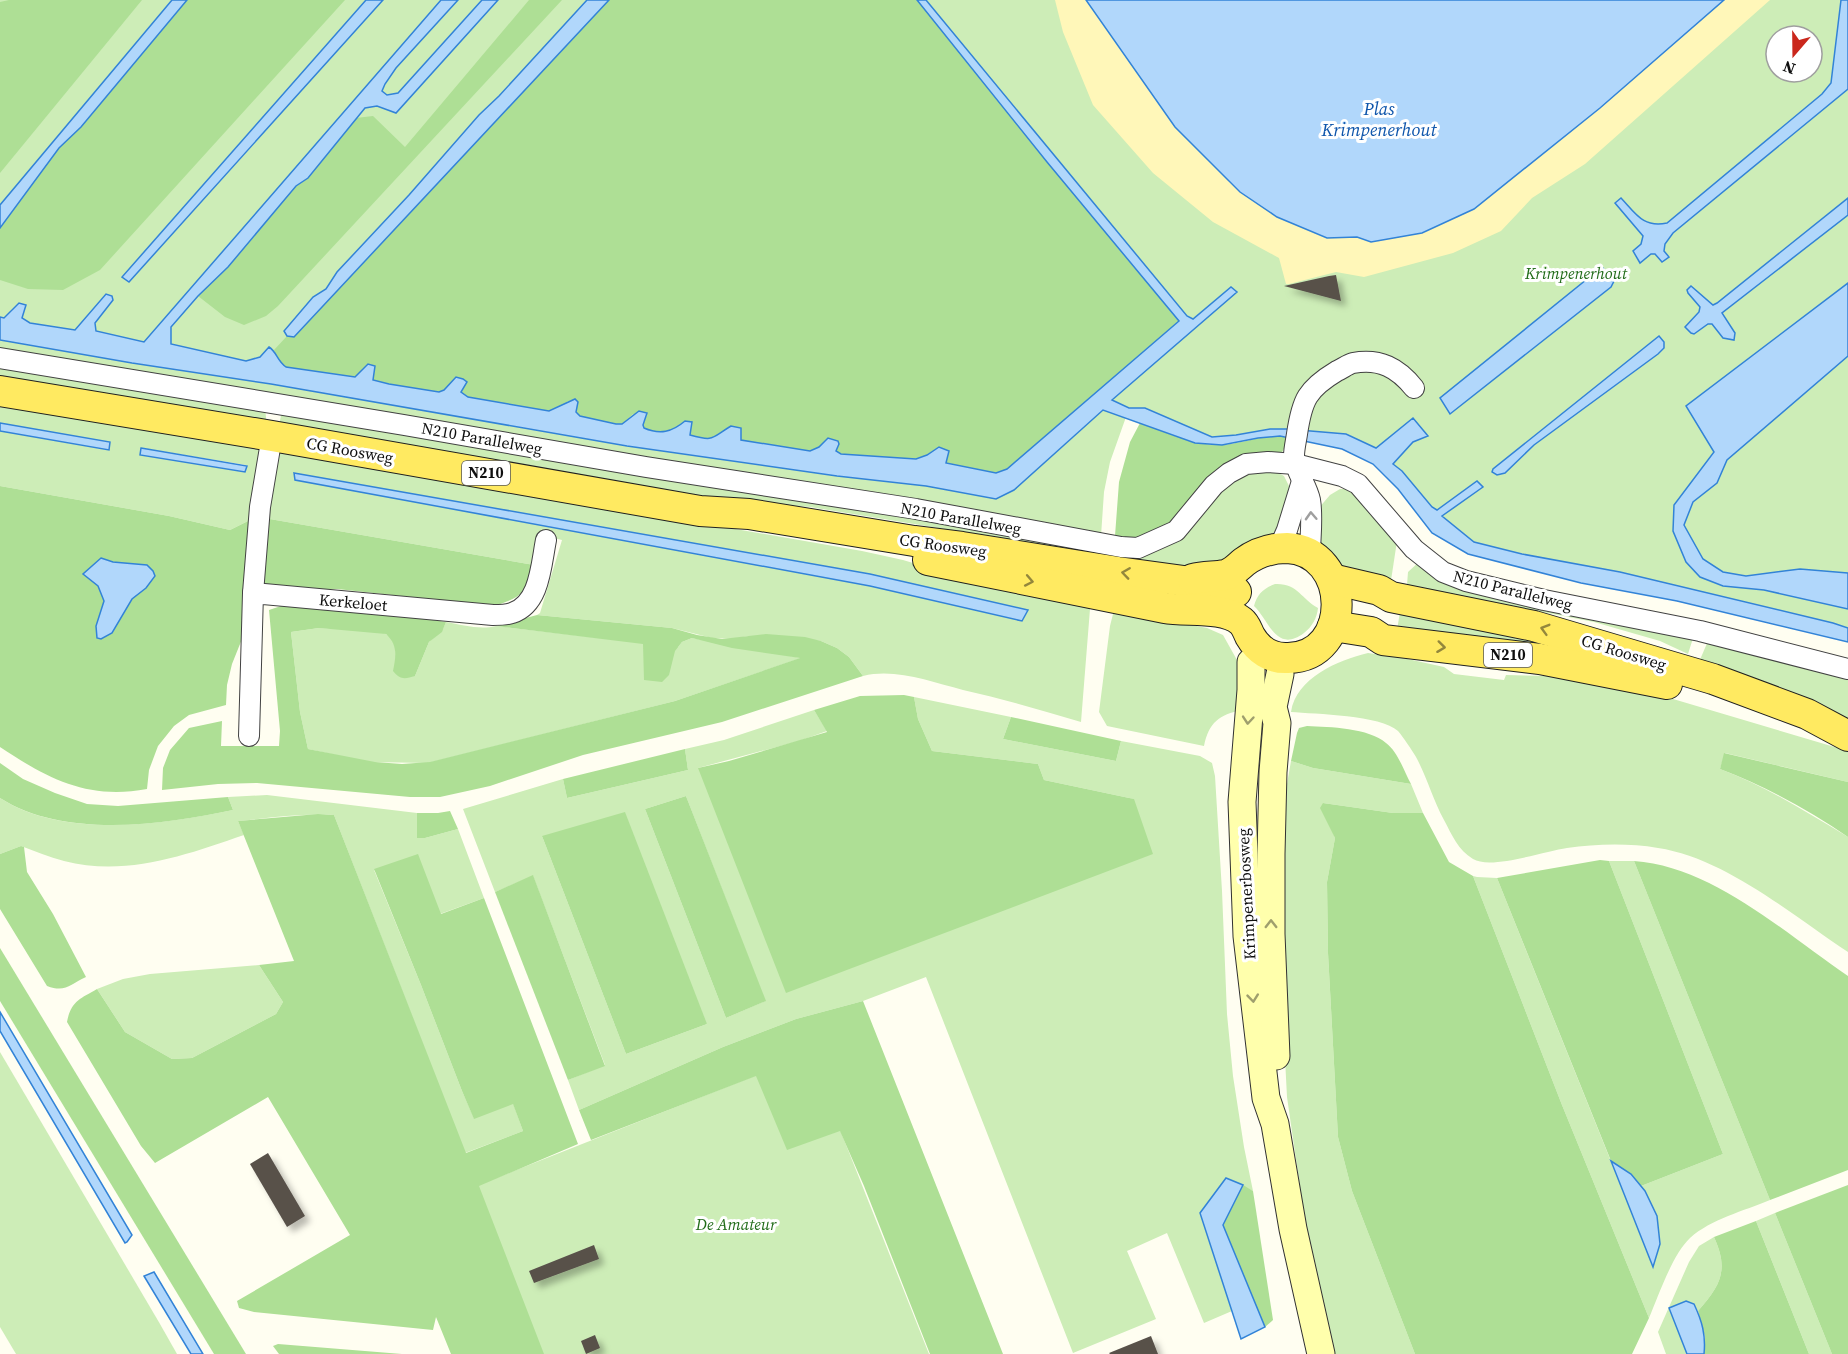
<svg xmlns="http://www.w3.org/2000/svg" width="1848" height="1354" font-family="'Source Serif 4',serif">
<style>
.green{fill:#cdedb7;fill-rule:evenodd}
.forest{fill:#aedf95;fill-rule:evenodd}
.sand{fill:#fff7b9}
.water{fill:#b1d7fb;stroke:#3283d7;stroke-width:1.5}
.building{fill:#58514a;filter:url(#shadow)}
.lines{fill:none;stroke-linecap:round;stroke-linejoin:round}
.minor-casing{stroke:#424242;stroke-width:22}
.secondary-casing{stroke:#313131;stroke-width:29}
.primary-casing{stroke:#202020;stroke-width:32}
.minor{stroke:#fff;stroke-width:20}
.secondary{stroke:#ffffac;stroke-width:27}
.primary{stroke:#ffea61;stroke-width:30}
.oneway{stroke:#9f9f9f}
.oneway2{stroke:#93873c}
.oneway3{stroke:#9f9f6d}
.labels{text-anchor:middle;stroke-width:6;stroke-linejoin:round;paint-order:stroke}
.shield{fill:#fff;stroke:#575757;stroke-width:1.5}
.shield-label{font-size:15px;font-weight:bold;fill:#0f0f0f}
.park-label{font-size:16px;font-style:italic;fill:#216c19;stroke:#fff}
.street-label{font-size:16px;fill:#0f0f0f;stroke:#fff}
.water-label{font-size:18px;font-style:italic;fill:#0e55ab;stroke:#fff}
</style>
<defs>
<filter id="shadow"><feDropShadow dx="5.5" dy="5.5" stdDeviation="3" flood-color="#0004"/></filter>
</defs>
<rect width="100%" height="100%" fill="#fffef1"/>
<g class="green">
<path d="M0 0H1848V637L1506 557 1446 533 1370 452 1327 439 1215 440 1100 399 998 484 0 329ZM1776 36H1812V72H1776Z"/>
<polygon points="0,340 132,363 271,384 627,446 837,476 926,486 996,499 1014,490 1103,410 1126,417 1110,462 1104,492 1101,536 0,351"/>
<polygon points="0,364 265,408 266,417 266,424 0,379"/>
<path d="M0 402 254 445 263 455 254 518 230 530 169 516 0 486V431L108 450 109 442 0 423ZM142 448 246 465 247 466 245 472 140 455Z"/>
<polygon points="282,410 1091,549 1091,553 810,507 702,499 279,426"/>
<path d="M283 450 862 551 903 560 973 581 1087 606 1090 609 1081 722C1042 710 1003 699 963 690 931 682 896 668 863 676L849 657 837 648 821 641 748 636 733 639 712 638 672 628 537 615 540 613 562 540 541 535 534 565 264 518 273 456ZM294 473 870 574 1028 611 1022 621 870 586 296 480Z"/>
<path d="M1275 471 1284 476 1289 486 1290 493 1288 510 1273 537 1205 571 1133 559V554C1149 549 1167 544 1181 536 1208 521 1213 484 1247 473 1255 470 1266 471 1275 471Z"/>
<polygon points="1340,489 1348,489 1353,491 1397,541 1390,587 1350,577 1322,549 1319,541 1318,509 1330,495"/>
<polygon points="1421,560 1694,635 1688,654 1660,641 1594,622 1407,585 1408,572"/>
<path d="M1275 584C1298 583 1301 599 1318 608 1317 618 1312 627 1304 633 1276 654 1269 620 1254 606 1257 594 1264 588 1275 584Z"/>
<path d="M1114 610 1207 628 1223 635 1242 669V710C1219 715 1209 722 1204 746L1107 726 1099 712 1110 626Z"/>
<polygon points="1400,612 1487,626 1663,675 1397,630"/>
<path d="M446 622C462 625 480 630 496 626L678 647 682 642 692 638 801 658 675 701 428 763 368 762 308 749 300 712 291 632 319 628 359 630 384 633 394 639 396 655 415 676 429 642 443 629Z"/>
<polygon points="1708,641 1848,675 1848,723 1699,662"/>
<path d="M1368 653 1403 658 1444 667 1454 674 1504 680 1506 675 1550 676 1588 681 1663 696 1848 751V782L1725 753 1720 769C1766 786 1806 812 1848 837V952C1792 915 1725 858 1658 848 1628 843 1596 844 1567 848 1545 851 1491 870 1473 859 1458 850 1452 835 1444 820 1433 800 1427 777 1416 757 1411 749 1404 738 1398 731 1381 715 1315 714 1291 712 1296 678 1338 660 1368 653Z"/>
<path d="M914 697 1011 717 1003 739 1116 761 1121 741 1200 756 1212 763 1215 776 1222 891 1227 1014 1233 1076 1244 1147 1253 1191 1226 1178 1200 1213 1232 1311 1204 1323 1167 1233 1127 1251 1156 1319 1073 1353 926 977 863 1001 796 1019 723 1047 579 1110 568 1080 605 1065 533 876 495 892 463 809 563 779 567 798 688 770 685 749 724 740 814 710 827 731 799 741 698 768 1134 799 1044 780 1038 764 932 751 918 719ZM686 796 765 1001 726 1018 645 809ZM542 836 707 1024 626 1054Z"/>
<polygon points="1291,761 1313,768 1411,784 1423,813 1393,813 1323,803 1335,838 1327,882 1328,953 1338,1137 1352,1191 1415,1354 1334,1354 1307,1236 1287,1097 1284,1039 1285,823 1287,784"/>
<path d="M267 795 417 813V838H425L458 829 484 898 440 914 374 870 421 985 462 1091 474 1118 513 1103 523 1131 465 1153 334 815C302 813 270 818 238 821L244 835C186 855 126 877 64 861 49 857 35 851 21 846L0 854V798C63 839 162 825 233 810L228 797Z"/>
<path d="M1609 861H1634L1770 1200C1744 1211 1711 1219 1690 1238 1672 1255 1659 1295 1649 1318L1562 1105 1473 876 1477 877 1497 878 1653 1266 1660 1244 1657 1216 1641 1186 1723 1154Z"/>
<polygon points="259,965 283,1002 276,1014 192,1058 172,1059 125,1032 97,989 123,979 150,974"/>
<polygon points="0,1052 160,1324 177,1354 16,1354 0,1327"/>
<polygon points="810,1054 929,1354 543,1354 476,1186"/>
<polygon points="1775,1213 1832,1354 1809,1354 1756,1221"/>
<path d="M1714 1237C1729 1270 1721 1285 1698 1311L1694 1304 1669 1308 1687 1354H1666L1658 1332 1689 1262 1699 1246Z"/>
</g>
<g class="forest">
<polygon points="9,0 142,0 0,173 0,2"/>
<polygon points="187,0 345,0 100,270 63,290 28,289 0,280 0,228 59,148 81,127"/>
<polygon points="529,0 562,0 278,306 266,316 244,325 225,317 198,296 228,267 296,186 308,178 356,118 373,116 405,147"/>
<path d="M609 0H917L1047 162 1179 321 1007 469 996 474 946 463 935 449 927 455 916 459 841 454C831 447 820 446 810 451L740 440 723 431C710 442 705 439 689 435L691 428C679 427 681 428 671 431 664 433 651 431 644 428L643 425 647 415 633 414 622 424H616L579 416 576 412 578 402 568 401 559 408 549 411 468 397C460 391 449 388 439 392L389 384 372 380 374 371 368 364 356 377 286 367 279 362 274 350 287 336 294 337Z"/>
<path d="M1140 423C1166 432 1192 445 1220 445 1244 444 1265 433 1290 438L1281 454 1256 456 1174 527 1147 541 1115 536 1119 482 1130 442Z"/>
<path d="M0 486 169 516 230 530 254 518 242 639 232 664 227 685 226 705 189 715 174 726 158 746 149 770 147 789C88 800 48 779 0 747ZM101 558 113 562 147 565 146 588 132 599 112 633 96 627 105 601 98 586Z"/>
<path d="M264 518 534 565C523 594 525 596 494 606L337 589 300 590 261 584Z"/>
<path d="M284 605 377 611 446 622 442 632 429 642 415 676C405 679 400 680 393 671 396 656 398 645 386 634L319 628 291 632 300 712 308 749 375 762 402 764 430 762 675 701 800 658 732 648 692 638 682 642 675 651 669 675 662 682 644 680 643 644 496 626 537 615 672 628 697 635 722 639 766 634 805 637 821 641 837 648 849 657 863 676 722 722 583 755 490 786 440 797H410L257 783 218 784 162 790 163 768 170 750 189 728 222 721 221 746H279L280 731 269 610Z"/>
<polygon points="904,695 914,697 918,719 932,751 1038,764 1044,780 1134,799 1153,854 786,993 698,768 729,761 827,732 814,710 860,696"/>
<polygon points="1011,717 1121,741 1116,761 1003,739"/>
<path d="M1307 726C1330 727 1369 728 1386 743 1398 752 1404 771 1411 784L1313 768 1291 761 1297 733 1299 728Z"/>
<polygon points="685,749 688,770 567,798 563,779"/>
<path d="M1724 753 1848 782V837C1809 810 1765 786 1720 769Z"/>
<path d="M0 763 23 779 55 793 87 804 118 806 228 797 233 810C163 825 64 839 0 798Z"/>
<polygon points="686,796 766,1001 726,1018 645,809"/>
<polygon points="1323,803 1393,813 1423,813 1449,862 1473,876 1562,1105 1649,1318 1632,1354 1415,1354 1352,1191 1338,1137 1328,953 1327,882 1335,838 1320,808"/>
<polygon points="450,811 458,829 425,838 417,838 417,813 438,813"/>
<polygon points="625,812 707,1024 626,1054 542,836"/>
<path d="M318 814 334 815 466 1153 523 1131 513 1104 474 1119 462 1091 421 985 374 869 418 854 441 914 484 898 578 1144 479 1186 544 1354H451L436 1317 433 1330 254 1312 239 1308 237 1301 350 1235 268 1097 155 1163 141 1146 67 1022C71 1001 80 999 97 989L125 1032 172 1059 192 1058 276 1014 283 1002 259 965 294 961 238 821Z"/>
<path d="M21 846 24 847 27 872 53 914 86 977C70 984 66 993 47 986L0 909V854Z"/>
<polygon points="1600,860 1609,861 1723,1154 1641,1186 1631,1174 1611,1161 1497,878"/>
<path d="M1634 861C1712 866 1786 934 1848 976V1170L1770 1200Z"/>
<polygon points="533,875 605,1066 568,1080 495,892"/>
<polygon points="0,948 246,1354 214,1354 0,1001"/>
<polygon points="863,1001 1003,1354 930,1354 864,1186 840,1131 787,1150 756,1076 591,1140 579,1110 723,1047 796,1019"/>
<polygon points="1243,1185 1253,1191 1273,1320 1265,1327 1223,1225"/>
<polygon points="1848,1185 1848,1354 1832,1354 1775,1213"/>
<path d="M1756 1221 1809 1354H1704L1705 1337 1698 1311C1721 1285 1729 1270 1714 1237Z"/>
<polygon points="278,1344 402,1354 279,1354 273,1346"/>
</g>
<polygon class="sand" points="1055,0 1086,0 1175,127 1327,238 1357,237 1371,242 1600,108 1724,0 1770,0 1585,164 1532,198 1501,231 1453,253 1364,277 1336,272 1289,284 1286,284 1279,258 1213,222 1153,173 1093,105 1063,32"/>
<g class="water">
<polygon points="172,0 187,0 81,127 59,148 0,228 0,205"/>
<polygon points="366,0 383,0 129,282 122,277"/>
<path d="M441 0H458L396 68 385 84 382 91 387 95 398 93 482 0H498L396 113 377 106 365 108 308 178 296 186 228 267 198 296 171 327V344L246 361 260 357 269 347C277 352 277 361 286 367L355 377 368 364 375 366 373 380 389 384 439 392 444 390 456 377 463 379 467 382 461 392 468 397 549 411 575 399 578 402 576 412 580 416 616 424H622L639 411 647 413 643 425 644 428C660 435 672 432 685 421L692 422 690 435C715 442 711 438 731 426L741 428V440L810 451 819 447 828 438 838 441 839 444 836 451 841 454 916 459 927 455 939 447 949 451 946 463 996 473 1007 469 1179 321 1047 162 917 0H926L1187 316 1193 319 1231 287 1237 292 1112 400 1129 408H1145L1212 437 1236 435 1270 429H1287L1346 434 1376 448 1413 418 1428 436 1413 442 1393 464 1402 471 1432 507 1437 510 1477 481 1483 487 1442 516 1474 542 1522 554 1620 572 1833 623 1848 628V642L1677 601 1581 583 1468 554 1432 533 1398 489 1373 464 1342 449 1280 436 1258 438 1222 445 1195 443 1103 410 1014 490 996 499 926 486 837 476 627 446 271 384 132 363 0 340V317L4 318 19 303 26 305 22 318 30 323 75 330 106 294 112 296 113 300 95 323 96 331 144 342Z"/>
<polygon points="587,0 609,0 294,337 287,336 284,331 313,297 326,289 337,272 409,195 479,115 499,96"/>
<polygon points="1086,0 1724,0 1600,108 1474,209 1422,233 1371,242 1357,237 1327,238 1277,217 1240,192 1175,127"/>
<path d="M1841 0H1848V89L1673 233 1665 244 1664 251 1669 257 1662 262 1655 254H1651L1640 263 1633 251 1641 244 1643 236 1615 203 1621 198C1636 214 1643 228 1667 223L1822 94 1831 83Z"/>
<polygon points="1848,198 1848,215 1722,313 1735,333 1734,340 1723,338 1712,324 1708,324 1694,334 1691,333 1685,327 1699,312 1700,307 1688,293 1687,290 1691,286 1713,305 1717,303"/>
<polygon points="1602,267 1614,281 1611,287 1450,414 1440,398"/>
<polygon points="1848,283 1848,356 1727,460 1717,483 1693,502 1684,525 1703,559 1723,572 1746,576 1800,569 1848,573 1848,609 1764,590 1723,586 1700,577 1686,562 1673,531 1674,505 1714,452 1686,406"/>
<polygon points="1659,336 1664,342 1664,348 1658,354 1534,445 1505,473 1497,475 1492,472 1493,469"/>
<polygon points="0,423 110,442 109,450 0,431"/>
<polygon points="141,448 247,466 245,472 140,455"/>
<polygon points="294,473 870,574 1028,610 1022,621 870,586 295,480"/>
<polygon points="101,558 113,562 147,565 153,571 155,576 146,588 132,599 112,633 101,639 97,638 96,626 104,601 98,586 83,574"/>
<polygon points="0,1012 132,1235 127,1242 125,1243 0,1031"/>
<polygon points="1611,1161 1631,1174 1645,1191 1657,1216 1660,1244 1653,1267"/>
<polygon points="1226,1178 1243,1185 1223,1225 1265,1327 1241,1339 1200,1213"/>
<polygon points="154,1272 203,1354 191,1354 144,1276"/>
<path d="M1686 1301 1694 1304C1702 1321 1706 1335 1704 1354H1687L1669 1308Z"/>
</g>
<g class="building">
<polygon points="1336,275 1341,301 1284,286 1329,276"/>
<polygon points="268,1153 305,1216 287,1227 250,1164"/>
<polygon points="594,1245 599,1259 534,1283 529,1271"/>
<polygon points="595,1335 600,1348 586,1354 581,1341"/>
<polygon points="1151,1336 1158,1354 1110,1354 1109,1353"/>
</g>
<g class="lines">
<g class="minor-casing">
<g id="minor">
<polyline points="0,358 404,425 646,467 916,509 1121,547 1138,548 1176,531 1214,485 1229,473 1246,464 1268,462 1295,464 1342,476 1358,484 1414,549 1443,572 1466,581 1544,600 1700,631 1848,669"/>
<polyline points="1279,548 1287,530 1303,478"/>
<path d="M1310 555C1310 537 1313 518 1310 500 1307 485 1295 471 1294 456 1294 449 1296 441 1297 434 1302 400 1307 389 1337 371 1342 369 1348 364 1353 363 1380 358 1398 368 1414 388"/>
<polyline points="253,593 260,507 272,436"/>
<path d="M249 736 253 593 493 615C499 615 507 615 512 613 540 604 541 565 546 540"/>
</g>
</g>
<g class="secondary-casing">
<g id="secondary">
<polyline points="1251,662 1251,690 1242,802 1247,936 1266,1098 1275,1124 1293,1229 1321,1354"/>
<polyline points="1276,1056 1271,934 1271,854 1273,772 1277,723 1273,707 1280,674"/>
</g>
</g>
<g class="primary-casing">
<g id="primary">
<polyline points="0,391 272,436 700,511 749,514 914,541 962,547 1118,572 1184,581 1200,588 1236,592"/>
<path d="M928 560 1165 608C1186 612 1223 606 1241 621 1246 625 1247 630 1250 636 1258 650 1271 659 1288 658 1354 657 1352 551 1287 548 1272 548 1256 553 1244 562 1238 567 1233 573 1225 575 1214 577 1204 576 1193 579"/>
<polyline points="1332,579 1379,590 1391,597 1534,626 1652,661 1713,679 1807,714 1848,736"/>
<polyline points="1333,626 1371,632 1383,640 1540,659 1667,684"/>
</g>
</g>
<use href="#minor" class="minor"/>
<use href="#secondary" class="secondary"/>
<use href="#primary" class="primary"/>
</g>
<defs><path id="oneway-chevron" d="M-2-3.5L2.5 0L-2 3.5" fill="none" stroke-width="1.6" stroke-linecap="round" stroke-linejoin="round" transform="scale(1.5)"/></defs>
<use class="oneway" href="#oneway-chevron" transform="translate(1311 516) rotate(-93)"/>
<g class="oneway2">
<use href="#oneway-chevron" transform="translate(1126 573) rotate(-172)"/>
<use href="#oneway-chevron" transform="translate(1029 581) rotate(11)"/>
<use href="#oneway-chevron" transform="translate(1545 629) rotate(-164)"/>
<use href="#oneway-chevron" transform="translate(1441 647) rotate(7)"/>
</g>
<g class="oneway3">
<use href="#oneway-chevron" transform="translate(1248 720) rotate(95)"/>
<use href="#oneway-chevron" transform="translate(1271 924) rotate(-90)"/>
<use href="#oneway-chevron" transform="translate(1253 998) rotate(84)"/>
</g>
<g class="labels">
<g class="shield">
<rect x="462" y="461" width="48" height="24" rx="4.5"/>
<rect x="1484" y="643" width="48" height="24" rx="4.5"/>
</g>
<g class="shield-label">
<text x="486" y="478">N210</text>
<text x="1508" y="660">N210</text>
</g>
<g class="park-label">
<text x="1576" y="279">Krimpenerhout</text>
<text x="736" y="1230">De Amateur</text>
</g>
<g class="street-label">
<text transform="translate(482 438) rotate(10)" y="6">N210 Parallelweg</text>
<text transform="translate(350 450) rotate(10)" y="6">CG Roosweg</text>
<text transform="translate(961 518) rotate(10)" y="6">N210 Parallelweg</text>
<text transform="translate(943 545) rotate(8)" y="6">CG Roosweg</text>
<text transform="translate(1513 590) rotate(14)" y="6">N210 Parallelweg</text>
<text transform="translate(353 602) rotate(5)" y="6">Kerkeloet</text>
<text transform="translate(1624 652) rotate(17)" y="6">CG Roosweg</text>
<text transform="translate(1246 894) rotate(-93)" y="6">Krimpenerbosweg</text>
</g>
<g class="water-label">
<text x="1379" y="115">Plas<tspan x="1379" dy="21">Krimpenerhout</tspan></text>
</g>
</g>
<g transform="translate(1794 54) rotate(200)"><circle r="28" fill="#ffffff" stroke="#9f9f9f" stroke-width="1.5"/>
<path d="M0-4.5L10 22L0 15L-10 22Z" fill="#ca271c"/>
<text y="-9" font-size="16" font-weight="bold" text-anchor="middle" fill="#0f0f0f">N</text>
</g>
</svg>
